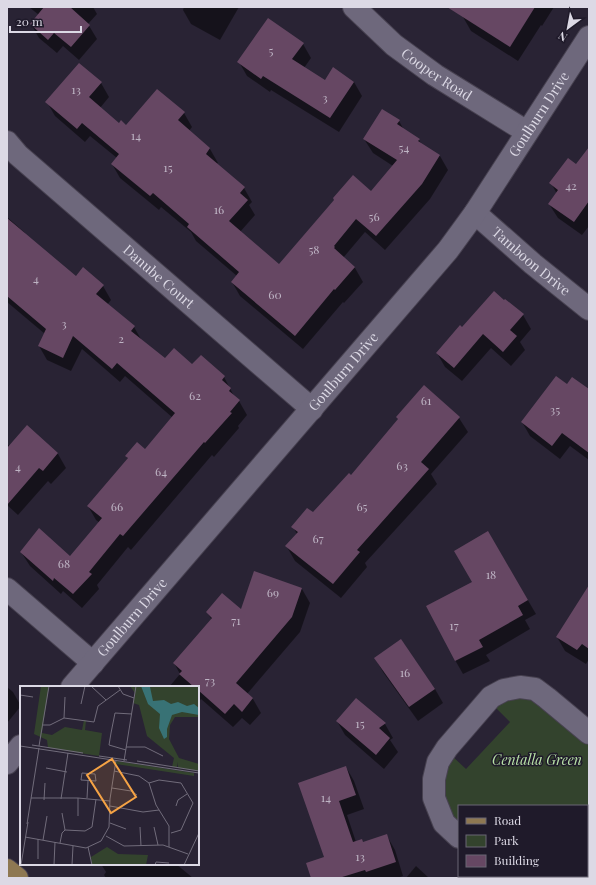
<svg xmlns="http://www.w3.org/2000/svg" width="596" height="885" font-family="'Playfair Display',serif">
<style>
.green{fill:#33432d}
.shadow{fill:#0007}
.building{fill:#664763}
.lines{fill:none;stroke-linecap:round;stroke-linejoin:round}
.street-casing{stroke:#474150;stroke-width:24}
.primary-casing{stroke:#474150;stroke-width:24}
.street{stroke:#6e687c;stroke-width:22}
.primary{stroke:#8e7852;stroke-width:22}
.labels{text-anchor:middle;stroke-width:3;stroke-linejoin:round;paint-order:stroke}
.number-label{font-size:12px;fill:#beb4c4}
.street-label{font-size:14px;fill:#dcd9e5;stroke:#1f1a2a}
.park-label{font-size:14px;font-style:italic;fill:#b8e2a7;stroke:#1f1a2a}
.inset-road{fill:none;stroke:#716c7b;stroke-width:1}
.view{fill:#f5a345;fill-opacity:0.15;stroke:#f5a345;stroke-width:2}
.inset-edge{fill:none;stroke:#dcd9e5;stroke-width:2}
</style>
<rect width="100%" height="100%" fill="#292334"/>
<polygon class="green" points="523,694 541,703 589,745 589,878 559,878 556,876 587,876 587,806 459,806 459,827 451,818 441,785 451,755 466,769 510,722 494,706"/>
<g class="shadow">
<polygon points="29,7 93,7 97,14 88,24 97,39 79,60 63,46 57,53 39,38 31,24 39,15"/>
<polygon points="184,7 239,7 220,40 191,24 183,10"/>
<polygon points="464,7 554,7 542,26 541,25 518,61 471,31 463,17"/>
<polygon points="303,44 311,58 304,68 325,81 354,82 362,96 339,132 271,90 270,92 247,76 239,62"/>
<polygon points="101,83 109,97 100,108 119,124 126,126 184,113 192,127 189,131 210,149 218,163 216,164 244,188 252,202 249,205 255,215 240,232 279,266 371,192 393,166 373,153 364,139 399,121 404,130 419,140 422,145 440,156 448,170 430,199 385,250 365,232 343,258 355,268 363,282 344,303 343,302 303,349 240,296 232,282 237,276 196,241 191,232 161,207 159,210 120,178 112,164 117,158 90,136 85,142 55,116 47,102"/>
<polygon points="589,149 589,226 582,235 558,218 549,204 557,194 551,183 577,166"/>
<polygon points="7,217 24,232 26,236 76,277 103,286 111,300 107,305 134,327 142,341 165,360 192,366 224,377 235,398 239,401 247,415 238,426 239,428 214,457 212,455 131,550 128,547 97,585 99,589 82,608 63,591 61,594 30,566 21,552 70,557 100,523 96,520 88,506 128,459 127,456 145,450 173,418 125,376 120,382 82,349 71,371 47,360 39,346 45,334 7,302"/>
<polygon points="523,315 531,329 520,342 525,350 511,366 491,348 462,381 445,367 437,353 463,329"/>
<polygon points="567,386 589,391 589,460 570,446 560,459 530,436 522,422"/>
<polygon points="424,387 459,418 468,432 431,474 437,484 365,563 367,567 341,598 295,561 287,547 297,534 293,527 313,514 351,476 399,420"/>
<polygon points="27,427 58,454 66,468 51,484 48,481 18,515 7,505 7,444 10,446"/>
<polygon points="488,532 536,614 525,620 530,629 486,655 490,661 463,674 455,660 473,582"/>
<polygon points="254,573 302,589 310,603 300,632 247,694 253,699 261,713 250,725 242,718 233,727 201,699 198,703 198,687 169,687 180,674 174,663 212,620 207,612 241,611"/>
<polygon points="589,586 589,659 586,664 565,651 557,637"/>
<polygon points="375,658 435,689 443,703 418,721 383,672"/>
<polygon points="7,687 13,692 21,706 7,723"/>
<polygon points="356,699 385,724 393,738 390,740 398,752 384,769 345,735 337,721"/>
<polygon points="346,767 354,781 364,809 347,815 356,842 363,843 387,836 395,850 403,876 397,878 312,878 325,858"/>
<polygon points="101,864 176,864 193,878 106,878 104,875 106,872"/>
<polygon points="416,866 429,878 406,878"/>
</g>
<g class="building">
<polygon points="44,7 70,7 90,25 71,47 54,33 48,40 30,24"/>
<polygon points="447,7 535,7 510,47"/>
<polygon points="268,18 304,43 292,59 325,80 333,67 354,82 330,118 263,76 261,79 237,62"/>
<polygon points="79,63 102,82 89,97 119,123 121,120 126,125 157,89 185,112 178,120 210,148 206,154 245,187 240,193 248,200 229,221 279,264 334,200 333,198 353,175 371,191 397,160 363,139 382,109 400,120 397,124 420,139 418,141 440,155 422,184 376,236 356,219 334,246 335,247 334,248 355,267 335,290 334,289 295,336 231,282 239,272 187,227 189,224 153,193 150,196 111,164 119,154 82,123 77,129 45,102"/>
<polygon points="589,147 589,201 574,222 548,204 558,190 549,183 568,158 576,164"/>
<polygon points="7,218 76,276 83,267 104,285 96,294 135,326 131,331 165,358 174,348 192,364 201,355 225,376 222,380 231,388 229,391 240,400 230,412 232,413 205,443 204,442 123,536 120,534 89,572 92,574 73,594 54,578 53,581 20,552 39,528 70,556 102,518 87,506 128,458 125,456 137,442 145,449 175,413 117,363 112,369 73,336 63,358 38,346 46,329 7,296"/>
<polygon points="494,291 504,300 505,299 524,314 510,330 517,336 503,352 483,334 454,368 436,353 460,325 462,327"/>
<polygon points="556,376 567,384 572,377 589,389 589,453 562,433 552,446 521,422"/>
<polygon points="424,385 460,417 421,462 429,469 357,550 360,552 333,584 285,546 298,532 291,527 307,508 313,512 349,473 351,475 398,419 396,417"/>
<polygon points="27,425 58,453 43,471 39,468 7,505 7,448"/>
<polygon points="488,531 528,600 518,606 523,615 479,640 483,647 455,661 426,606 472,582 454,551"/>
<polygon points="254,571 302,588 292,617 236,683 253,698 242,712 234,704 225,714 198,690 198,687 194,687 179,674 182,671 173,663 212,618 206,612 222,593 241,609"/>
<polygon points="589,585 589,649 582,644 577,650 556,637"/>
<polygon points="401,639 435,689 409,707 374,658"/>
<polygon points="356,698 386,723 379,728 390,738 376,755 336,721"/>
<polygon points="346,766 356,795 339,801 353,842 362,839 363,842 387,834 396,862 366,872 365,870 339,878 311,878 306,863 324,857 298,783"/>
</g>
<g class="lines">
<g class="street-casing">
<g id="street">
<path id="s1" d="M354 7 394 45 435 75 527 132"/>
<path id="s2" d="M7 142 18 155 312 409"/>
<path id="s3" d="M475 213 533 264 589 309"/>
<polyline points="7,589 93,663"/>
<path id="s4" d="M72 687 448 250 475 213 589 37"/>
<polyline points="7,763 21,746"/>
<polyline points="459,837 444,823 434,798 434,779 438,762 447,748 491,697 504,690 520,687 535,689 547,698 589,733"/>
<polyline points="545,876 547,878"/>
</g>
</g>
<g class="primary-casing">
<polyline id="primary" points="7,870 17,878"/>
</g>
<use href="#street" class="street"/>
<use href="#primary" class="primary"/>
</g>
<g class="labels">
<g class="number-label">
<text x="271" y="55">5</text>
<text x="76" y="94">13</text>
<text x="325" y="102">3</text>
<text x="136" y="140">14</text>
<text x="404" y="152">54</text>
<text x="168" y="172">15</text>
<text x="571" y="190">42</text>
<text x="219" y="214">16</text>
<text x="374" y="221">56</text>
<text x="314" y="254">58</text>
<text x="36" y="283">4</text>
<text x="275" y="299">60</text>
<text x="64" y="328">3</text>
<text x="121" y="343">2</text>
<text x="195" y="400">62</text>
<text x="426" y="405">61</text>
<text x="555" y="414">35</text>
<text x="402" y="470">63</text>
<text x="18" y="471">4</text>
<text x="161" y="476">64</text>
<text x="117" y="511">66</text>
<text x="362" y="511">65</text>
<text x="318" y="543">67</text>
<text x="64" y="568">68</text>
<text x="491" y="579">18</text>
<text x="273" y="597">69</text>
<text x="236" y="625">71</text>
<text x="454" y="630">17</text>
<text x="405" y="677">16</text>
<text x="210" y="685">73</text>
<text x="360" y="728">15</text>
<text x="326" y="802">14</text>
<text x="360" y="861">13</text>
</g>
<g class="street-label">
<text dy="5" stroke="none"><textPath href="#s1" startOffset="107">Cooper Road</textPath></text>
<text dy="5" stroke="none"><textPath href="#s4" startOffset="740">Goulburn Drive</textPath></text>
<text dy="5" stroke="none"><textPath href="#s3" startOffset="74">Tamboon Drive</textPath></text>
<text dy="5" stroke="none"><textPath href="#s2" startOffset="203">Danube Court</textPath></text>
<text dy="5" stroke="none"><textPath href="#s4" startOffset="416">Goulburn Drive</textPath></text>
<text dy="5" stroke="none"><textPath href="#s4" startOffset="92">Goulburn Drive</textPath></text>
</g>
<g class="park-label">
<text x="537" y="765">Centalla Green</text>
</g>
</g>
<g transform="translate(20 686)">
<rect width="179" height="179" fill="#292334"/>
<path d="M21 0H29L22 47 32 49 45 41 62 44 64 34 66 35 65 44 82 47 79 70 28 62 27 54 14 48ZM110 0H179V37L178 31H155L150 39 149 53 159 72 179 78V85L158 82V76L157 81H152L154 72 127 50 119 19 113 17 115 7ZM96 75 174 87V90L96 78ZM87 161 98 168 128 169 126 179H72L71 171Z" fill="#33432d"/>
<path d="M121 0 130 1 133 15 144 14 151 18 158 16 167 20 174 18 179 22V29L162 26 152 29 147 43V51L144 53 139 42 140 28 128 18Z" fill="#387275"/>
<path class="inset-road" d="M71 0 86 14M98 0 103 8 114 12M0 9 13 11M61 18 65 0M44 32 45 11M23 39H30L44 32 74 36 78 20 100 4M12 59 63 67M0 60 179 87M19 60 29 0M106 61H125L143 70M106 64 89 59 91 47 95 27 112 28M79 70 107 74M104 75 116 0M117 75 179 85M26 82 47 86M94 85 119 90 129 97 136 119 149 140V161M62 87 75 88 76 95 61 94ZM129 97 139 94 161 97 173 117 161 144 151 147M92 102 111 105 117 109M11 112H58L90 115M67 112 68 95M41 113 48 67M24 114 25 97M90 120 123 126 139 124M156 120 158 114 167 108M42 127 45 144M58 130V112M90 137 106 143M7 138 19 62M120 141 121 160M134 141 138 159M86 150 104 160 143 159 168 168M5 151 66 162 81 155 89 141 90 113 96 74M23 154 27 130M40 157 42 147 45 144 65 145 72 141 76 113M68 161 72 179M18 173V153M1 179 8 136M34 179 35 156M52 179 53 160M135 179 136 176 149 177M164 179 179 147"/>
<path class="view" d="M92 73 116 111 91 127 67 89Z"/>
<rect width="179" height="179" class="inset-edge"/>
</g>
<rect width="596" height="885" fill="none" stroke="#dcd9e5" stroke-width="16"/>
<rect x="458" y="805" width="130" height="72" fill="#1f1a2a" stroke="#6b6675"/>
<rect x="466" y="818" width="20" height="6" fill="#8e7852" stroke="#6b6675"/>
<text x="494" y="825" font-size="12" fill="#dcd9e5">Road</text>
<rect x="466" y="835" width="20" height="12" fill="#33432d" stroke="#6b6675"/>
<text x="494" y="845" font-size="12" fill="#dcd9e5">Park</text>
<rect x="466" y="855" width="20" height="12" fill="#664763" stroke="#6b6675"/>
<text x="494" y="865" font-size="12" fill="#dcd9e5">Building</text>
<g transform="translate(568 28) rotate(212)" stroke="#1f1a2a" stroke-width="3" paint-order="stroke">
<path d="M0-3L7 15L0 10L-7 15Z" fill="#dcd9e5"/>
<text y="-6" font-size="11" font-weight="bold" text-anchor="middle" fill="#dcd9e5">N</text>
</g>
<path d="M10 26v6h71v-6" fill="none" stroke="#dcd9e5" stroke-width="2"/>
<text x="16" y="26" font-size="12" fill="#dcd9e5" stroke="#1f1a2a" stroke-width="3" paint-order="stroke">20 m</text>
</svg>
